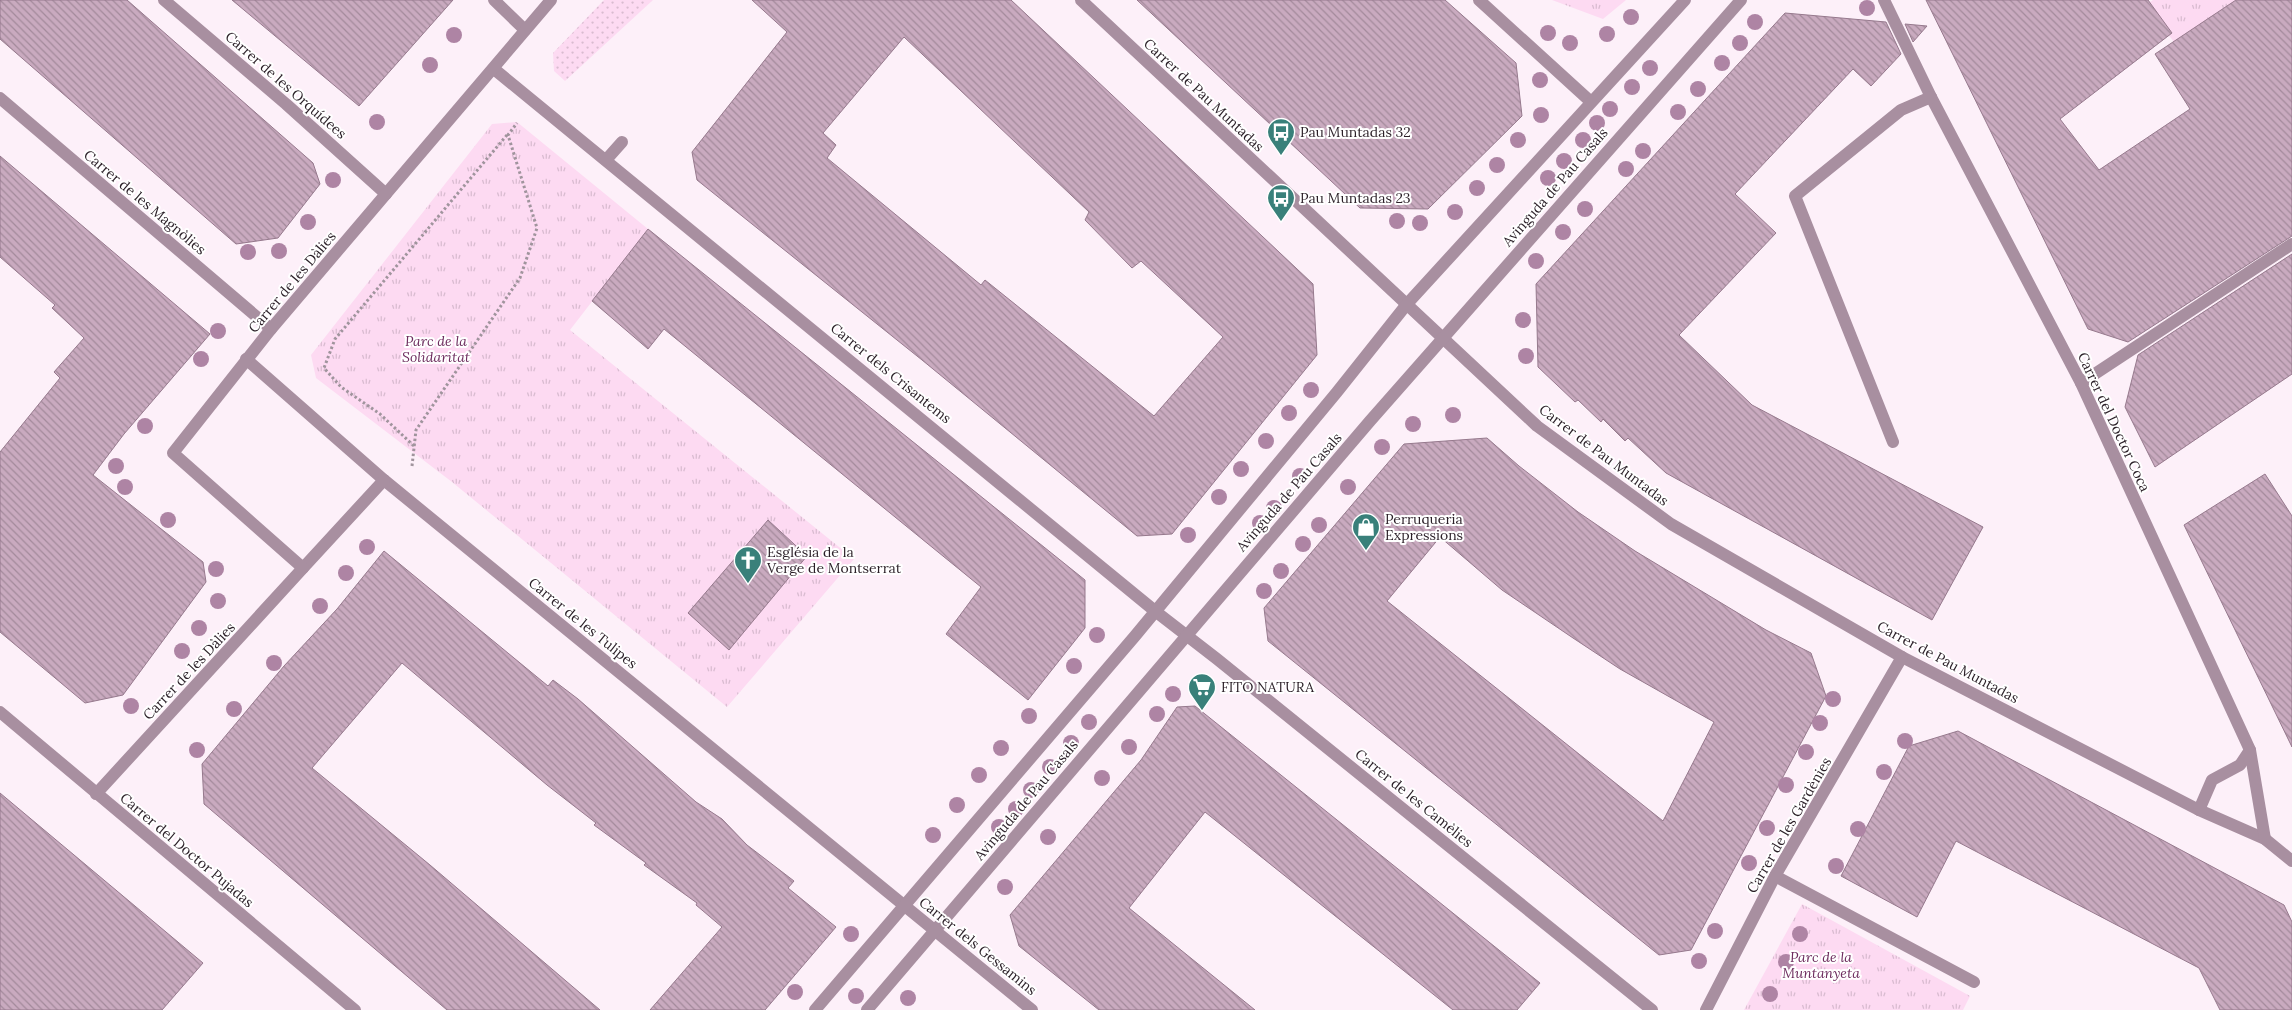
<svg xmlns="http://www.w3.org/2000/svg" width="2292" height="1010" font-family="Lora,serif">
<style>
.grass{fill:url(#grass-tufts)}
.garden{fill:url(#garden-dots)}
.building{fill:url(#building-back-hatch);stroke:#96798d;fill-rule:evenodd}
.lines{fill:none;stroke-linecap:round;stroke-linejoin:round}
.path{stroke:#a0949d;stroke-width:3;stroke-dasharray:2.5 2.5;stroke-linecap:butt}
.minor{stroke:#a88fa0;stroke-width:12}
.tree{fill:#ae84a4}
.labels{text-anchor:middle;stroke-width:4;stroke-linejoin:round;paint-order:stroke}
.street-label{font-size:14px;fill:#2a1f27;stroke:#fff}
.poi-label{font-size:14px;fill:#2a1f27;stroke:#fff;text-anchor:start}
.park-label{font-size:14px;font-style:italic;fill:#6d2c5e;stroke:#fff}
</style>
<defs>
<pattern id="grass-tufts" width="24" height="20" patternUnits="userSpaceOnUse" patternTransform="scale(1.25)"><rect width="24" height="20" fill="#fddaf2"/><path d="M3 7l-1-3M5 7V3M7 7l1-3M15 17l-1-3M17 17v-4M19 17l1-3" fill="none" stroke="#d9bbd0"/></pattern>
<pattern id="garden-dots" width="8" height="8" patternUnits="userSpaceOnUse" patternTransform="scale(1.25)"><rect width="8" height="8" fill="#fddaf2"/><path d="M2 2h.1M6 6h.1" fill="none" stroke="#d9bbd0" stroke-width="1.8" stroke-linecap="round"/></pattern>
<pattern id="building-back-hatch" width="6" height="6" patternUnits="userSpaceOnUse" patternTransform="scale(1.25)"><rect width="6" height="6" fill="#c9aabf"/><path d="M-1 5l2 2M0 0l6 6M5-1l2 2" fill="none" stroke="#a38a9b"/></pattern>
</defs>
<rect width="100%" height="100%" fill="#fdf0f9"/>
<g class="grass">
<polygon points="1552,0 1626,0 1603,19"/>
<polygon points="2153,0 2236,0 2174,42 2146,5"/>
<polygon points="517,122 648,229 570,330 854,559 727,707 452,482 316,378 311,355 492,124"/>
<polygon points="1802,904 1970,996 1963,1010 1744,1010"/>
</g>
<polygon class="garden" points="604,0 653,0 565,81 554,71 553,53"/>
<g class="building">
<polygon points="0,0 127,0 313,163 320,184 278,238 236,244 0,39"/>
<polygon points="232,0 453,0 359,106"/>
<path d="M752 0H1011L1313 284 1317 355 1172 534 1137 536 922 360 697 180 692 152 787 32ZM904 37 1089 212 1085 220 1132 268 1141 261 1223 337 1154 416 985 280 981 285 827 158 836 145 823 133Z"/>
<polygon points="1137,0 1445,0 1516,63 1522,116 1428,209 1360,208"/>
<polygon points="1926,0 2148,0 2172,33 2060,119 2099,170 2190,109 2155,54 2236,0 2292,0 2292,236 2128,342 2088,329"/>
<polygon points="1785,13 1886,22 1901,54 1871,86 1853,69 1735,194 1776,233 1679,335 1752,405 1983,527 1932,620 1666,473 1628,438 1625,441 1603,419 1601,422 1578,400 1575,402 1538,367 1536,284"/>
<polygon points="1905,24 1927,26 1913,42"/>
<polygon points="0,156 210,334 124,434 93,475 203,562 206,582 123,695 85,703 0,632 0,452 60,378 54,372 84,338 52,308 55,305 0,257"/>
<polygon points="648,229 1085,580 1085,628 1028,700 946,634 981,587 664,329 648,349 592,301"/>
<polygon points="2292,254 2292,374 2155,467 2125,407 2138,355"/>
<path d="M1487 438 1519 466 1578 512 1635 551 1766 630 1811 653 1826 696 1691 950 1659 955 1268 641 1264 608 1404 444ZM1440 537 1502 590 1573 638 1620 669 1714 722 1663 821 1387 601Z"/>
<polygon points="2265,474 2292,516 2292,747 2184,525"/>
<polygon points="768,520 807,556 729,650 688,613"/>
<polygon points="384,551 548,686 553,680 578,699 696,802 722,819 747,845 794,881 788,888 836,927 765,1010 650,1010 722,927 696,905 697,903 644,865 646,863 594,825 596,823 547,785 402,663 312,768 430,865 600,1010 447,1010 204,804 202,764 284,666 337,609"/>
<polygon points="1195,706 1540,983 1517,1010 1453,1010 1205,812 1129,908 1255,1010 1099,1010 1019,946 1010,915 1141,760 1177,707"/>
<polygon points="1958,731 2284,905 2292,922 2292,1010 2220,1010 2199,968 1956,841 1917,917 1841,876 1909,746"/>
<polygon points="0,793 203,963 162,1010 0,1010"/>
</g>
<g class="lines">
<g class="path">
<polyline points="414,446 380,414 341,387 324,368 335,339 507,135"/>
<polyline points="412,466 416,430 520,278 537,228 508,135 517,123"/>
</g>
<g class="minor">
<polyline points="164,0 286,104 386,194"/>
<polyline points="494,0 525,30"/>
<polyline points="1081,0 1537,426 1671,524 1902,657 2199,810 2265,839 2292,861"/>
<polyline points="1479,0 1590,101"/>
<polyline points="1884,0 1931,97 2081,383 2250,750 2265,839"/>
<polyline points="494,69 1155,611 1217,659 1652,1010"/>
<polyline points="0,98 271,329"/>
<polyline points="606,160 622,142"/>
<polyline points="246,359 384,480 1032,1010"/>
<polyline points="2081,383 2292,244"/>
<polyline points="1893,442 1795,196 1901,110 1931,97"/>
<polyline points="303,568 384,480"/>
<polyline points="0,712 355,1010"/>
<polyline points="96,794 303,568 173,453 271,329 551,0"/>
<polyline points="2199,810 2212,780 2240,765 2250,750"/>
<polyline points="1775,876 1974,982"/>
<polyline points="815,1010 1135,636 1337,392 1407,304 1685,0"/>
<polyline points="867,1010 1370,421 1741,0"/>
<polyline points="1706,1010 1775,876 1902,657"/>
</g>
</g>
<g class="tree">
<circle cx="1867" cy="8" r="8"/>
<circle cx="1631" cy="17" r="8"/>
<circle cx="1755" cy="22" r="8"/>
<circle cx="1548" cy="33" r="8"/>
<circle cx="1607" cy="34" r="8"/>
<circle cx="454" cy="35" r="8"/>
<circle cx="1570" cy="43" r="8"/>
<circle cx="1740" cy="43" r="8"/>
<circle cx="1722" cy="63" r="8"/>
<circle cx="430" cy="65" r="8"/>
<circle cx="1650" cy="68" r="8"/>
<circle cx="1540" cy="80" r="8"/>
<circle cx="1632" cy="87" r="8"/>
<circle cx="1698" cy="89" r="8"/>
<circle cx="1610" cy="109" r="8"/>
<circle cx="1678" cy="112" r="8"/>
<circle cx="1541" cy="115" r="8"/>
<circle cx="377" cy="122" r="8"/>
<circle cx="1597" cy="123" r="8"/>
<circle cx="1518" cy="140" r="8"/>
<circle cx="1583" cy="140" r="8"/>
<circle cx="1643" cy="151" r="8"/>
<circle cx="1564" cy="161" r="8"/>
<circle cx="1497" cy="165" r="8"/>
<circle cx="1626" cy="169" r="8"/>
<circle cx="1548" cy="178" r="8"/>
<circle cx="333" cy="180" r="8"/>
<circle cx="1477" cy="188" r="8"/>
<circle cx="1585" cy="209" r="8"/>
<circle cx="1455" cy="212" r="8"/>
<circle cx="1397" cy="221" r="8"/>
<circle cx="308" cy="222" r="8"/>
<circle cx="1420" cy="223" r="8"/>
<circle cx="1563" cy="232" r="8"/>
<circle cx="279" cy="251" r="8"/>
<circle cx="248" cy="252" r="8"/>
<circle cx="1536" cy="261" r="8"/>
<circle cx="1523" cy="320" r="8"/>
<circle cx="218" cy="331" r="8"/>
<circle cx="1526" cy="356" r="8"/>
<circle cx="201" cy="359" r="8"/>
<circle cx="1311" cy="390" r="8"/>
<circle cx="1289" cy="413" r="8"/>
<circle cx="1453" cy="415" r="8"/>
<circle cx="1413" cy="424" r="8"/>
<circle cx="145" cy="426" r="8"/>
<circle cx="1266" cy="441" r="8"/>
<circle cx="1382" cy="447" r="8"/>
<circle cx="116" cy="466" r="8"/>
<circle cx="1241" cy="469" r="8"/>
<circle cx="1300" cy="476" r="8"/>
<circle cx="125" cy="487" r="8"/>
<circle cx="1348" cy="487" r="8"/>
<circle cx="1219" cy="497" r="8"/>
<circle cx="1274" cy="508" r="8"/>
<circle cx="168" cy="520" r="8"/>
<circle cx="1260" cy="523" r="8"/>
<circle cx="1319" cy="525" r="8"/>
<circle cx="1188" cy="535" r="8"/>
<circle cx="1303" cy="544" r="8"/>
<circle cx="367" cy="547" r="8"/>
<circle cx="216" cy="569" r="8"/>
<circle cx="1281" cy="571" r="8"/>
<circle cx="346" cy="573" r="8"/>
<circle cx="1264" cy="591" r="8"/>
<circle cx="218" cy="601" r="8"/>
<circle cx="320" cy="606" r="8"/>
<circle cx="199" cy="628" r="8"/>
<circle cx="1097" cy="635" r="8"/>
<circle cx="182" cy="651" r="8"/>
<circle cx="274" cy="663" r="8"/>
<circle cx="1074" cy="666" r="8"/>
<circle cx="1173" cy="694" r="8"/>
<circle cx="1833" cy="699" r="8"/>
<circle cx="131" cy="706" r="8"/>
<circle cx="234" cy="709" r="8"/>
<circle cx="1157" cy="714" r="8"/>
<circle cx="1029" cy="716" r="8"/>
<circle cx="1089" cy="722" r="8"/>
<circle cx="1820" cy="723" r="8"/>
<circle cx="1905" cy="741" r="8"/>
<circle cx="1071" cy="743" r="8"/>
<circle cx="1129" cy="747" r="8"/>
<circle cx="1001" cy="748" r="8"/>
<circle cx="197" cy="750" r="8"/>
<circle cx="1806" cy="752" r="8"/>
<circle cx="1050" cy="767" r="8"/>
<circle cx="1884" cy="772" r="8"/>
<circle cx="979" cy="775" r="8"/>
<circle cx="1102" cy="778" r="8"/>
<circle cx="1786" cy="785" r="8"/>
<circle cx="1031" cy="790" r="8"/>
<circle cx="957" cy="805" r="8"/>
<circle cx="1016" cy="809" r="8"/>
<circle cx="999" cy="827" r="8"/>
<circle cx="1767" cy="828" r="8"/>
<circle cx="1858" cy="829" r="8"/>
<circle cx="933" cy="835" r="8"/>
<circle cx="1048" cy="837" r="8"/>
<circle cx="1749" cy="863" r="8"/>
<circle cx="1836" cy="866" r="8"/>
<circle cx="1005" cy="887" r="8"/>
<circle cx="1715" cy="931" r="8"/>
<circle cx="851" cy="934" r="8"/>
<circle cx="1800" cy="934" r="8"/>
<circle cx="1699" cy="961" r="8"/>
<circle cx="1786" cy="962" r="8"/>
<circle cx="795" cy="992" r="8"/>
<circle cx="1770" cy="994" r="8"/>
<circle cx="856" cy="996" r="8"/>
<circle cx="908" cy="998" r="8"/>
</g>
<defs>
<g id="bus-pin" transform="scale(1.4375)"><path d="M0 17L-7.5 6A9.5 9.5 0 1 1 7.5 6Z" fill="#39807a" stroke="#fff"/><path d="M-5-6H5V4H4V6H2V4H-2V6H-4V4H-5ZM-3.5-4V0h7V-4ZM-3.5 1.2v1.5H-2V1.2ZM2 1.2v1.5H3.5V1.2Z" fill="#fff"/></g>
<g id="shop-pin" transform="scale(1.4375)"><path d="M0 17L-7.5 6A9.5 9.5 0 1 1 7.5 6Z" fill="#39807a" stroke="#fff"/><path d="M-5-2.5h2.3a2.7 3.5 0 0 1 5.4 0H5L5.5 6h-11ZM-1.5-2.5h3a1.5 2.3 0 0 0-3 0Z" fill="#fff"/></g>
<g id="church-pin" transform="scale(1.4375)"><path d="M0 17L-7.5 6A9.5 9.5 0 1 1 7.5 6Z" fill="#39807a" stroke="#fff"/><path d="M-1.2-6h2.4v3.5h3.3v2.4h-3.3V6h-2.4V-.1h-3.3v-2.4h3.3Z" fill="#fff"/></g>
<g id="supermarket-pin" transform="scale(1.4375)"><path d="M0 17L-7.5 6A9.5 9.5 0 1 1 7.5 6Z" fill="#39807a" stroke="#fff"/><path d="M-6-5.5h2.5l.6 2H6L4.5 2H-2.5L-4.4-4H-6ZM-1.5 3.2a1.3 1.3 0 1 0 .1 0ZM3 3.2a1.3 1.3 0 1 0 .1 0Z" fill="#fff"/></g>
</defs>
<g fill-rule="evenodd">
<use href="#bus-pin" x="1281" y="132"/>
<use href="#bus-pin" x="1281" y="198"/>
<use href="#shop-pin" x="1366" y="527"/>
<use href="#church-pin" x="748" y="560"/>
<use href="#supermarket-pin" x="1202" y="687"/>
</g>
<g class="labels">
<g class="street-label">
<text transform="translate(286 85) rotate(41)" y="5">Carrer de les Orquídees</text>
<text transform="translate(1204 95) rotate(43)" y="5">Carrer de Pau Muntadas</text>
<text transform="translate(1555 187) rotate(-49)" y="5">Avinguda de Pau Casals</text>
<text transform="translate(145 202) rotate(40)" y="5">Carrer de les Magnòlies</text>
<text transform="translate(292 282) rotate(-50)" y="5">Carrer de les Dàlies</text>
<text transform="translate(891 373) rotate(39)" y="5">Carrer dels Crisantems</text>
<text transform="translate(2114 422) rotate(65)" y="5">Carrer del Doctor Coca</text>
<text transform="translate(1604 455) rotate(37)" y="5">Carrer de Pau Muntadas</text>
<text transform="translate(1289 492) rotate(-49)" y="5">Avinguda de Pau Casals</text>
<text transform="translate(583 623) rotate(39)" y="5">Carrer de les Tulipes</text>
<text transform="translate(1948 662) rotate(28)" y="5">Carrer de Pau Muntadas</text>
<text transform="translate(189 671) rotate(-47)" y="5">Carrer de les Dàlies</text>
<text transform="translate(1414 798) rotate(39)" y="5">Carrer de les Camèlies</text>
<text transform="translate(1026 800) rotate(-50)" y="5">Avinguda de Pau Casals</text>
<text transform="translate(1789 825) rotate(-60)" y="5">Carrer de les Gardènies</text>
<text transform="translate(187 850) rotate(40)" y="5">Carrer del Doctor Pujadas</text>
<text transform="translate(978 946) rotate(39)" y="5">Carrer dels Gessamins</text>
</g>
<g class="poi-label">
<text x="1300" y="137">Pau Muntadas 32</text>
<text x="1300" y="203">Pau Muntadas 23</text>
<text x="1385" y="524">Perruqueria<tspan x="1385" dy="16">Expressions</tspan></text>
<text x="767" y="557">Església de la<tspan x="767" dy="16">Verge de Montserrat</tspan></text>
<text x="1221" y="692">FITO NATURA</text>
</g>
<g class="park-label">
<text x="436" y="346">Parc de la<tspan x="436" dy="16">Solidaritat</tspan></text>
<text x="1821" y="962">Parc de la<tspan x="1821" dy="16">Muntanyeta</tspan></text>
</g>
</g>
</svg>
